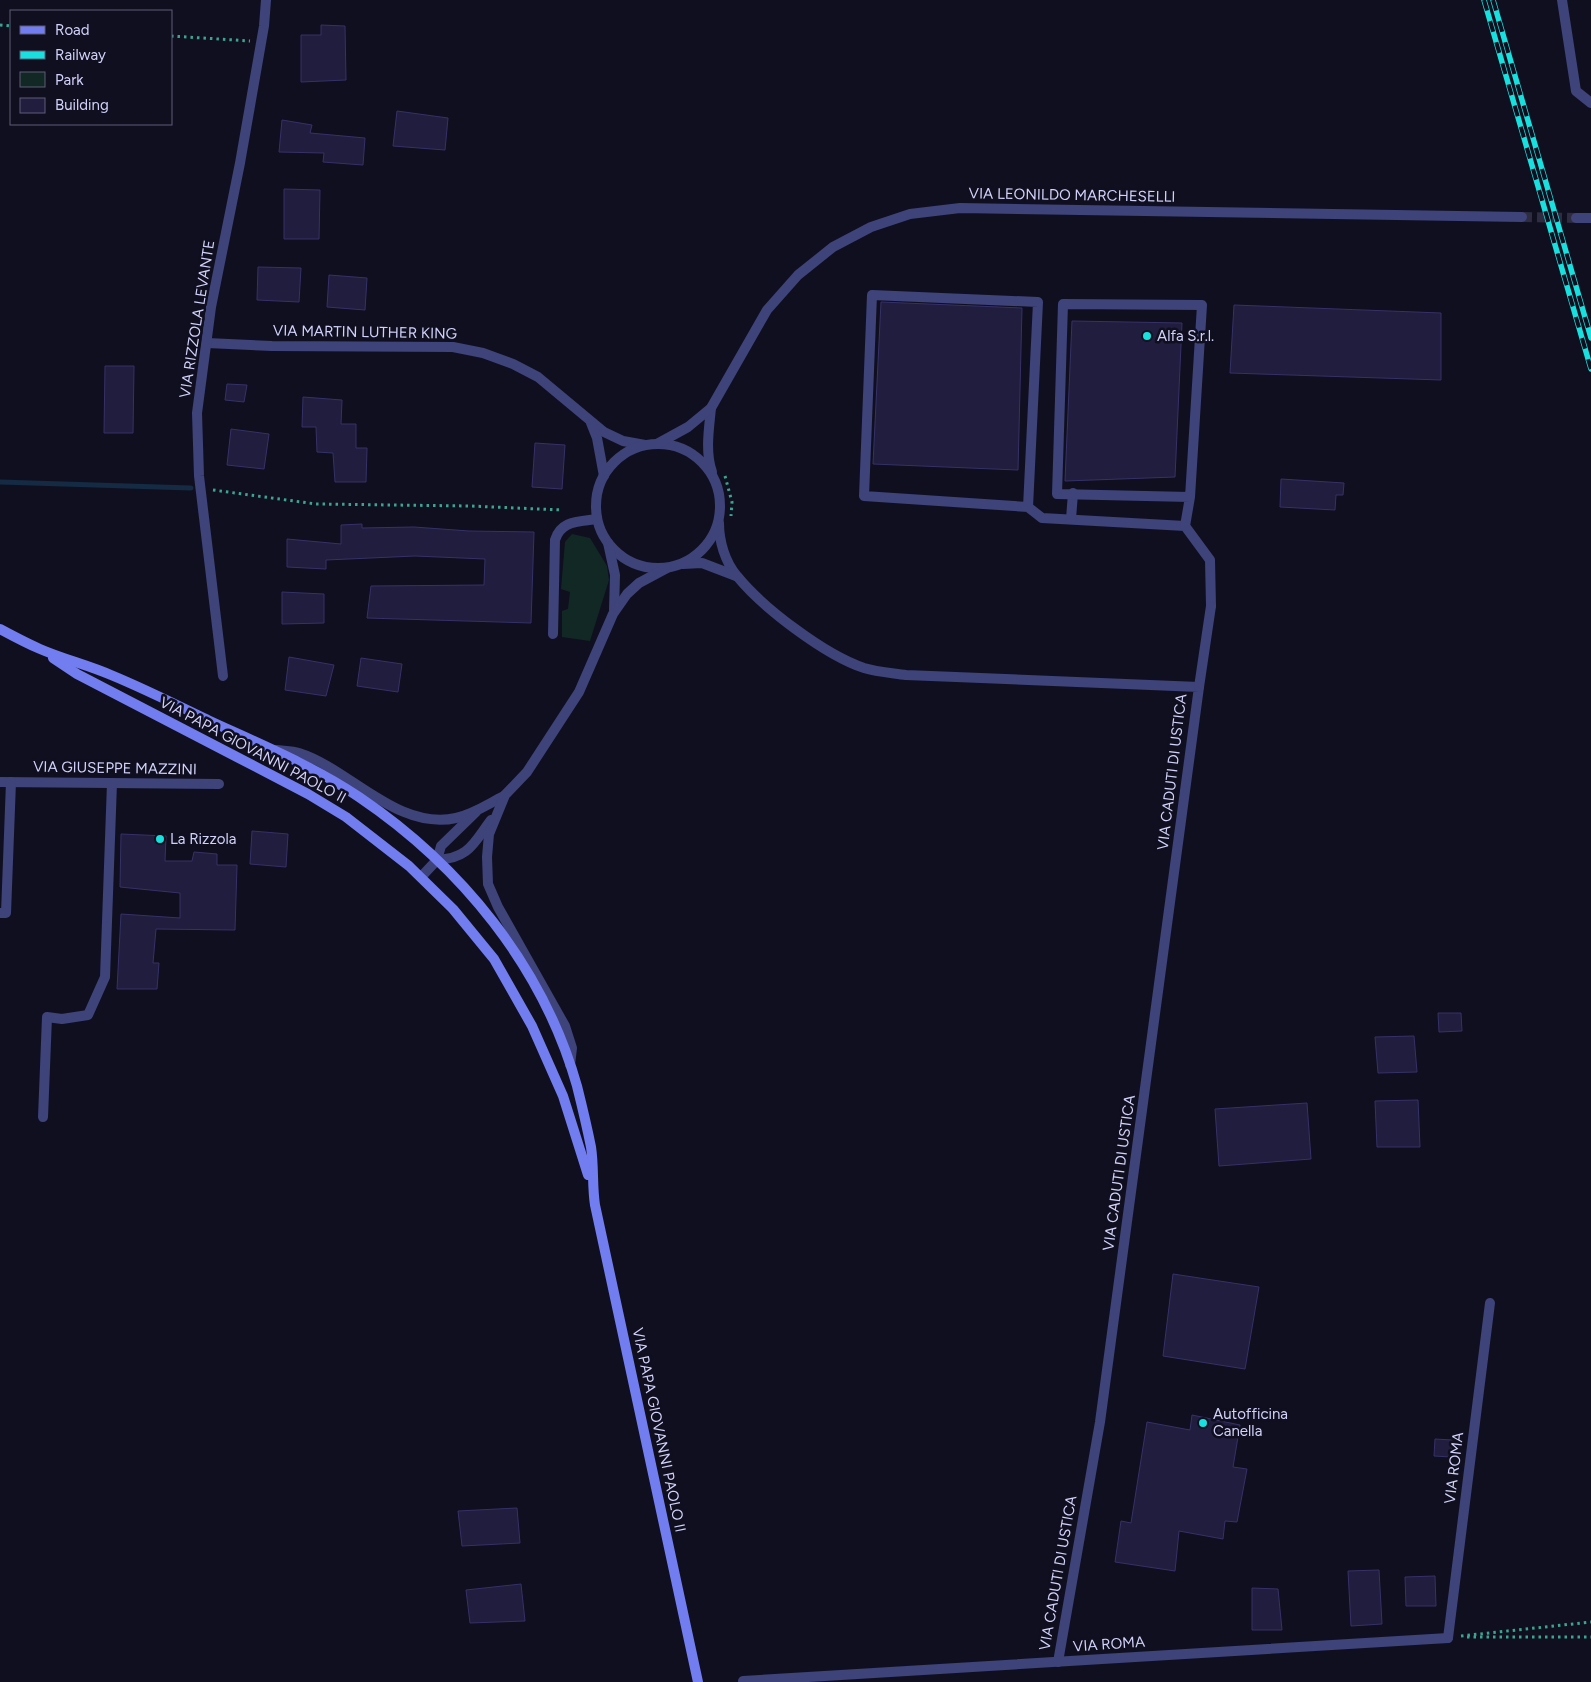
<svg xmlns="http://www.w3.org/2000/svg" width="1591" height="1682" font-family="Figtree,sans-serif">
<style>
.green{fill:#122825}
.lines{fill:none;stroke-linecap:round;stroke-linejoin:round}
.stream{stroke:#142b43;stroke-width:5}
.building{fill:#201d3e;stroke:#363167}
.tertiary-tunnel{stroke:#2d2c40;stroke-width:10;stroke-dasharray:10 5;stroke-linecap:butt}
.path{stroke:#3aa593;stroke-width:3;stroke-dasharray:2.5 4;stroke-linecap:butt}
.service{stroke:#3e4379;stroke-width:10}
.minor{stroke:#3e4379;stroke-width:10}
.tertiary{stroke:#3e4379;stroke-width:10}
.secondary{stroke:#727df0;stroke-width:10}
.rail-casing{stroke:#17e0de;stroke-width:5.5}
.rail{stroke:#100f1f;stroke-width:4;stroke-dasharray:11;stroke-linecap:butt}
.poi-dot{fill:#17e0de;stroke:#100f1f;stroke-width:2}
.labels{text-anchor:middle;stroke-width:5;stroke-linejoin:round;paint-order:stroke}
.street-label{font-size:15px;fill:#d1d1fa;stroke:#100f1f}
.poi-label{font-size:15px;fill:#d1d1fa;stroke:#100f1f;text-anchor:start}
</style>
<rect width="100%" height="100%" fill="#100f1f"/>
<polygon class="green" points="572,534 590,538 607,566 609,580 590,641 562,637 562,611 568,609 570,592 561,589 565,542"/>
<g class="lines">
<polyline class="stream" points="0,482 191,488"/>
</g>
<g class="building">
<polygon points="321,25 345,26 346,80 301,82 301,35 321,35"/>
<polygon points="397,111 448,118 445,150 393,146"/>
<polygon points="282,120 312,125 310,133 365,138 363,165 323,162 324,153 279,152"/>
<polygon points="284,189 320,190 319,239 284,239"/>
<polygon points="258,267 301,268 299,302 257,300"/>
<polygon points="329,275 367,278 365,310 327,307"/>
<polygon points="881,302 1022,308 1018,470 873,464"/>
<polygon points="1234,305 1441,313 1441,380 1230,373"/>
<polygon points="1072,321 1182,323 1175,477 1065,481"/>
<polygon points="105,366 134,366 133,433 104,433"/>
<polygon points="227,384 247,385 244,402 225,400"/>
<polygon points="303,397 342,400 341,424 356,424 356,448 367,448 366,482 335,482 333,453 317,452 316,427 302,427"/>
<polygon points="231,429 269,434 264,469 227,465"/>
<polygon points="535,443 565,445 562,489 532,487"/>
<polygon points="1281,479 1344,483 1343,495 1336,495 1335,510 1280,507"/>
<polygon points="362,524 362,528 414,527 469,531 534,532 531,623 367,618 371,586 484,585 485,559 415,556 326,560 326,569 287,567 287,539 341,544 341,525"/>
<polygon points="282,592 324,594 324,623 282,624"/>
<polygon points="289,657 334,665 326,696 285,690"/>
<polygon points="361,658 402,664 398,692 357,686"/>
<polygon points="252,831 288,834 286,867 250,864"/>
<polygon points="121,834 166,836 165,861 192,861 194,852 217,854 217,865 237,865 235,930 156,929 153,963 159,963 157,989 117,989 121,914 180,918 180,893 120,887"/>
<polygon points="1438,1013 1461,1013 1462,1031 1439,1032"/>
<polygon points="1414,1036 1417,1072 1378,1073 1375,1037"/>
<polygon points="1418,1100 1420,1147 1377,1147 1375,1101"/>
<polygon points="1307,1103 1311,1159 1219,1166 1215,1109"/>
<polygon points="1173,1274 1259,1287 1245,1369 1163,1356"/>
<polygon points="1192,1415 1240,1425 1233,1467 1247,1469 1237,1522 1225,1521 1223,1539 1179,1531 1175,1571 1115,1562 1121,1521 1131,1523 1147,1422 1190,1430"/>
<polygon points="1435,1439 1452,1440 1451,1457 1434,1456"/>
<polygon points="517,1508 520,1543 462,1546 458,1511"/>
<polygon points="1379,1570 1382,1624 1351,1626 1348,1571"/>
<polygon points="1435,1576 1436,1606 1406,1606 1405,1577"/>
<polygon points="521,1584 525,1621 470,1623 466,1590"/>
<polygon points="1252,1588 1278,1589 1282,1630 1252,1630"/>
</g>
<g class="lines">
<polyline class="tertiary-tunnel" points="1522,217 1576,218"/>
<g class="path">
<polyline points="0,25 11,26"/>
<polyline points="171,36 250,41"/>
<polyline points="725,476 732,502 731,516"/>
<polyline points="213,490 316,504 470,506 562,510"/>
<polyline points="1461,1636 1591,1622"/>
<polyline points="1467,1637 1591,1637"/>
</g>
<g class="service">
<polyline points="1562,0 1576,91 1591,103"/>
<polyline points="1028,507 1038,302 872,295 864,496 1028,507 1042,518 1185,526 1210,560 1211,606"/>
<polyline points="1071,519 1073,493"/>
<polyline points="1185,526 1190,497 1202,305 1063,304 1057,494 1190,497"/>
<polyline points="43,1117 47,1017 62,1019 88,1015 105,977 112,783"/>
<polyline points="1448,1638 1490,1303"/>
</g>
<g class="minor">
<polyline points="207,343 272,346 453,347 483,353 513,364 538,377 604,432 623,441 645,445"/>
<polyline points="591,423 597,438 604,476"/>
<path d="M719 523C719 541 725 562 737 576 763 608 825 655 864 668 877 672 893 673 906 675L1199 687 1100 1422 1058 1662"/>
<polyline points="683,564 702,563 736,576"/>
<path d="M553 634 555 540C561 520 579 522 597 519"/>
<polyline points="223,676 199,476 197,413 211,307 240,163 264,26 266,0"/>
<polyline points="1199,687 1211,606"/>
<polyline points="0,782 219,784"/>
<polyline points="0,913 6,913 11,782"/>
<polyline points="743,1681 1448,1638"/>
</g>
<g class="tertiary">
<polyline points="1576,218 1591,218"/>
<path d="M711 408C709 429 705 452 712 472"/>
<circle cx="658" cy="506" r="62"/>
<polyline points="657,444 688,427 711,408 767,310 798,275 833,247 871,227 910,214 960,208 1522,217"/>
<polyline points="608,543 615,575 614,610"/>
<path d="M276 750C283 751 292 751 299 753 350 769 397 831 456 818 474 814 488 804 504 796"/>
<path d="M437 860C469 858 473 844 491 820"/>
<polyline points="421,877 437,860 441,846 476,812"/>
<polyline points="570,1065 572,1048 565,1026 498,907 488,884 487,857 489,834 505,795 527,772 579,692 613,614 627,594 639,583 667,568"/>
</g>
<g class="secondary">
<path d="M0 629C13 636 26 643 40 649 63 659 88 665 111 675 145 689 179 706 212 722 262 745 313 766 359 797 461 866 543 966 577 1086 582 1106 587 1127 591 1147 594 1166 592 1186 595 1205L698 1682"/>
<polyline points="53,658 77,674 308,794 346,817 409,866 453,909 494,959 532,1026 563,1096 588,1175"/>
</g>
<g class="rail-casing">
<g id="rail">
<polyline points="1484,0 1591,369"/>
<polyline points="1493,0 1591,338"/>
</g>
</g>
<use href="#rail" class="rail"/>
</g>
<g class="poi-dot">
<circle cx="1147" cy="336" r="5"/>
<circle cx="160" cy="839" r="5"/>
<circle cx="1203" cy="1423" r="5"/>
</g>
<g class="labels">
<g class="street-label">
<text transform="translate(1072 195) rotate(1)" y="5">VIA LEONILDO MARCHESELLI</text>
<text transform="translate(197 319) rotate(-81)" y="5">VIA RIZZOLA LEVANTE</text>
<text transform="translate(365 332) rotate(1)" y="5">VIA MARTIN LUTHER KING</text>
<text transform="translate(253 750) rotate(28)" y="5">VIA PAPA GIOVANNI PAOLO II</text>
<text transform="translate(115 768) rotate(1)" y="5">VIA GIUSEPPE MAZZINI</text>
<text transform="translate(1172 772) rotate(-83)" y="5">VIA CADUTI DI USTICA</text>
<text transform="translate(1119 1173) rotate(-82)" y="5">VIA CADUTI DI USTICA</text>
<text transform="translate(659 1430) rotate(78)" y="5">VIA PAPA GIOVANNI PAOLO II</text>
<text transform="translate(1454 1468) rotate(-83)" y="5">VIA ROMA</text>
<text transform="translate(1058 1573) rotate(-80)" y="5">VIA CADUTI DI USTICA</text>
<text transform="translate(1109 1644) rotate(-4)" y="5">VIA ROMA</text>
</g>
<g class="poi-label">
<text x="1157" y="341">Alfa S.r.l.</text>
<text x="170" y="844">La Rizzola</text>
<text x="1213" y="1419">Autofficina<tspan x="1213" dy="17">Canella</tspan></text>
</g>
</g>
<rect x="10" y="10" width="162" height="115" fill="#100f1f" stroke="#5d5d77"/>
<rect x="20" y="26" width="25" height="8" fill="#727df0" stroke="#5d5d77"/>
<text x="55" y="35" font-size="15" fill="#d1d1fa">Road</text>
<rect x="20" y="51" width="25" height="8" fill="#17e0de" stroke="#5d5d77"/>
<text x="55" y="60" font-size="15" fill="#d1d1fa">Railway</text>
<rect x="20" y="72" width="25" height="15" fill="#122825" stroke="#5d5d77"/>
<text x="55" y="85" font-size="15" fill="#d1d1fa">Park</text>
<rect x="20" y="98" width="25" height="15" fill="#201d3e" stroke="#5d5d77"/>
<text x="55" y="110" font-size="15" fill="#d1d1fa">Building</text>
</svg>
